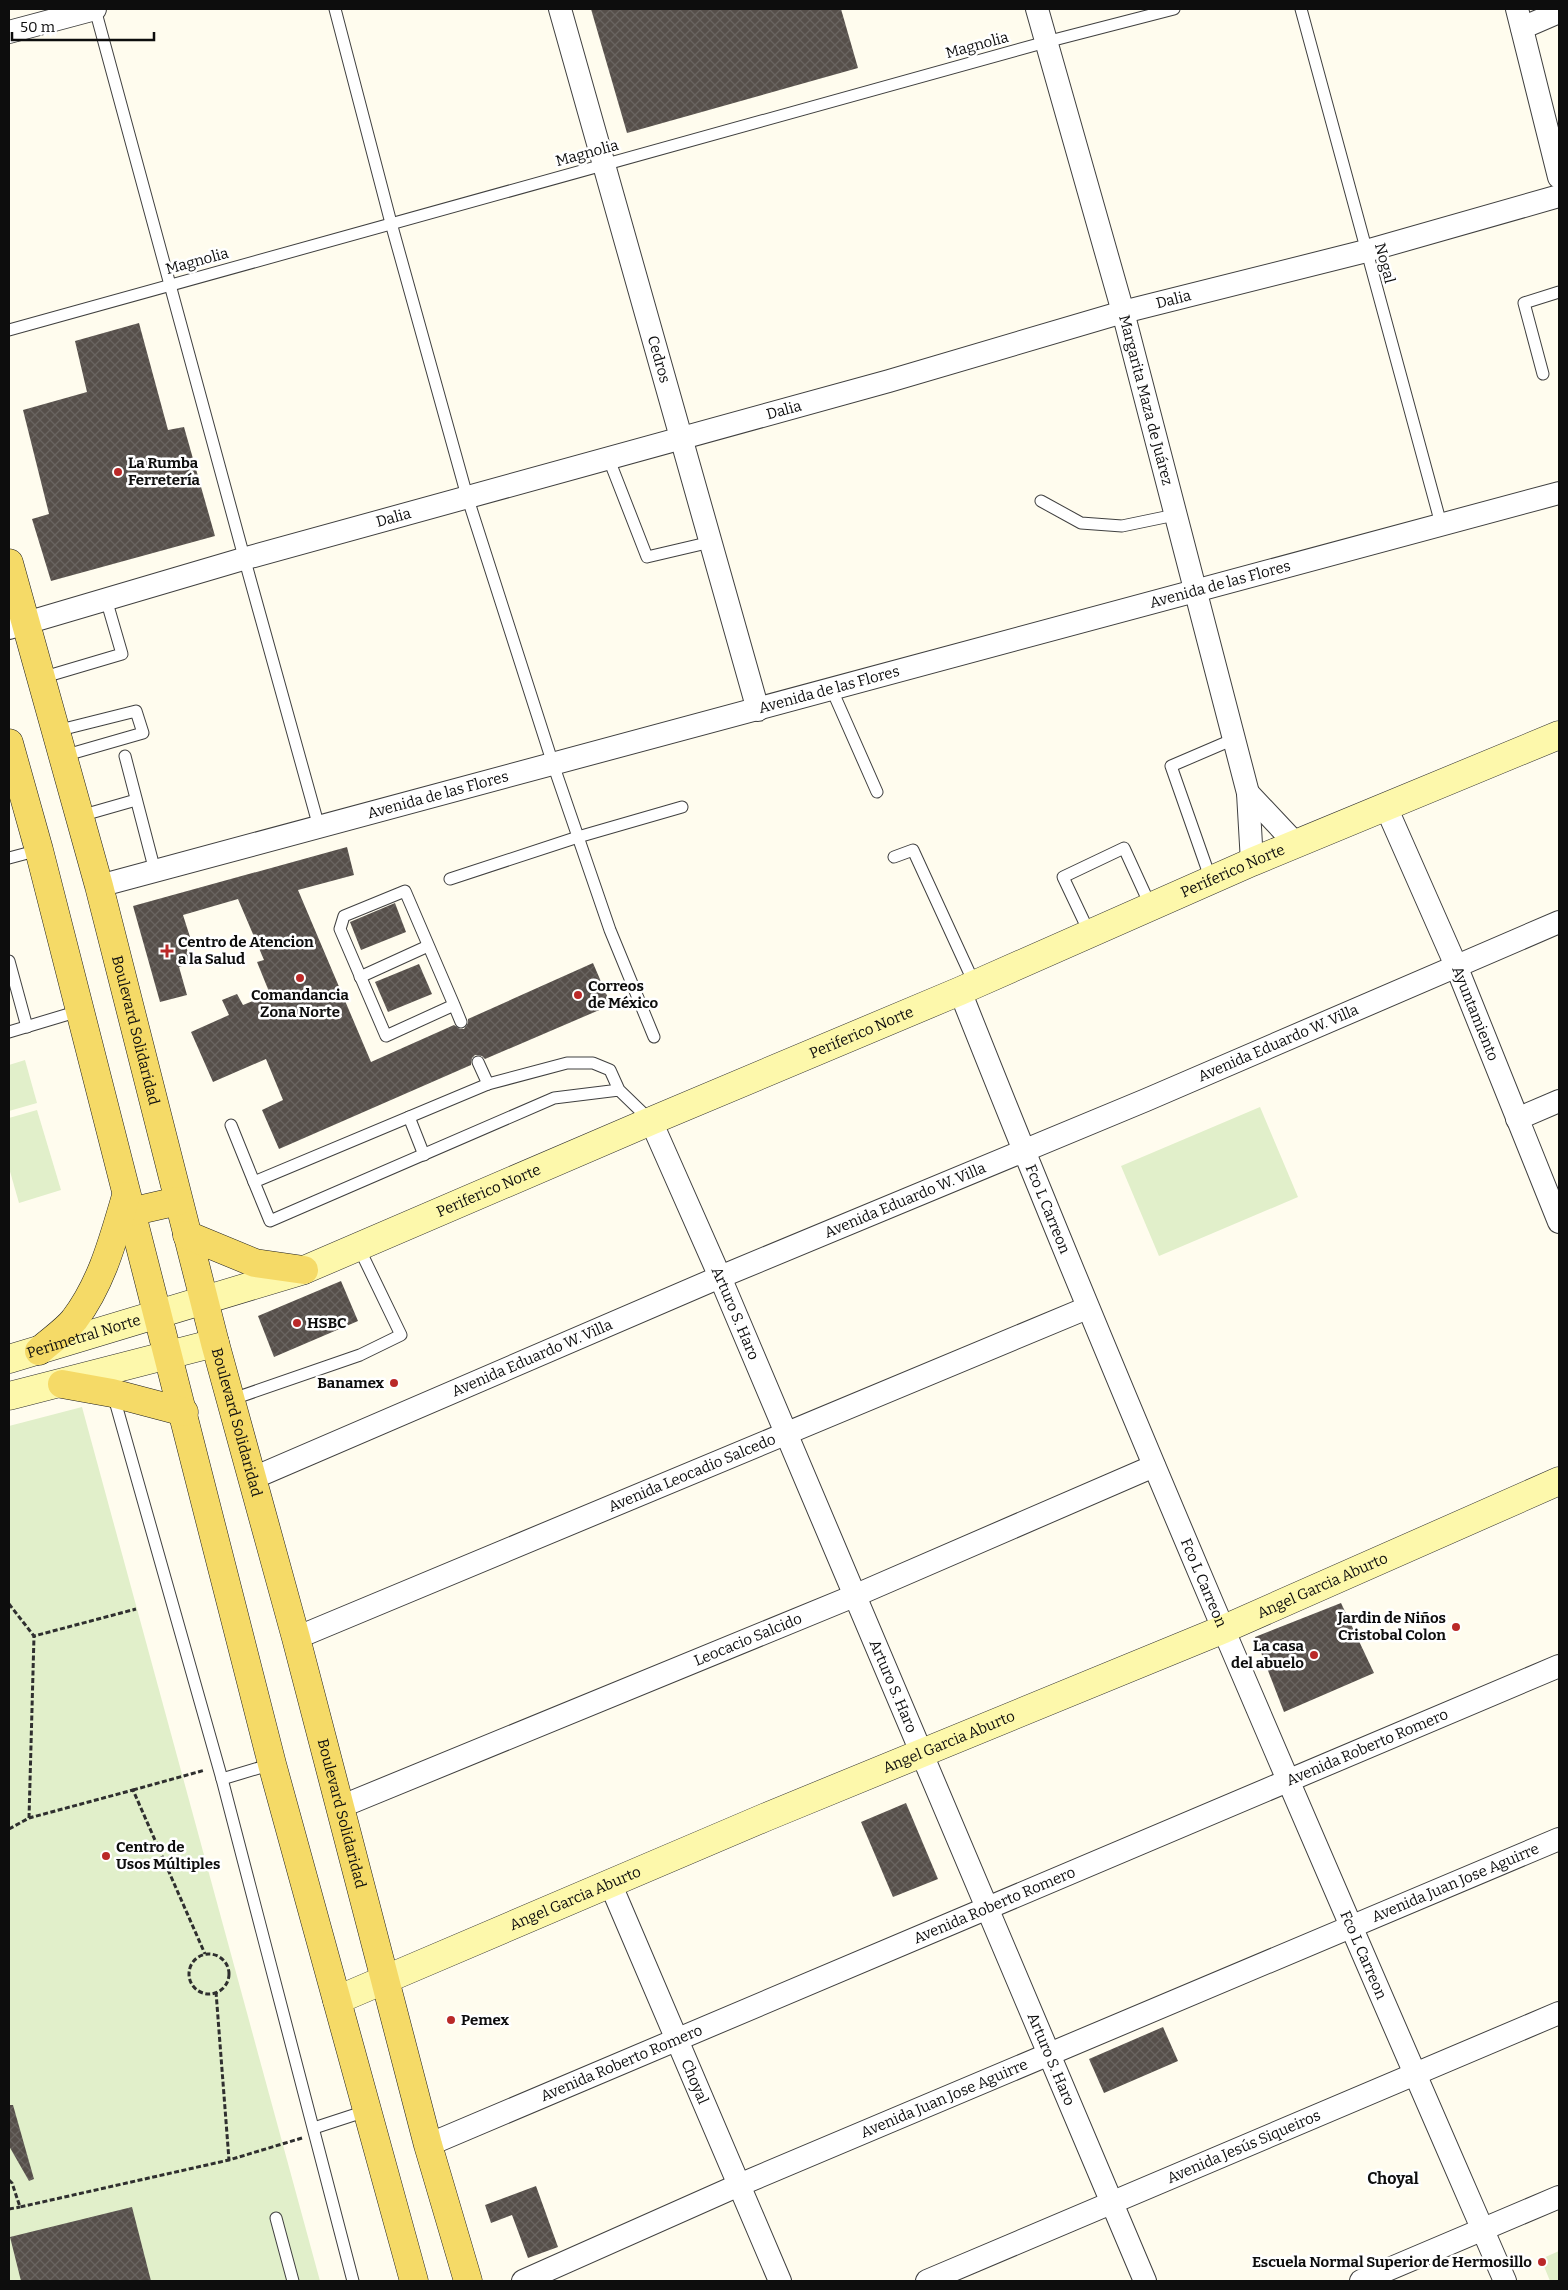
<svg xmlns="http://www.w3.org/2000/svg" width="1568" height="2290" font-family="Bitter,serif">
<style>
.pitch{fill:#e1efca}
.building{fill:url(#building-cross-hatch)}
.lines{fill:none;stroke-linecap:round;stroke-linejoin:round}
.lane-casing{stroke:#404040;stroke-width:13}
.street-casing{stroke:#404040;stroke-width:24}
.secondary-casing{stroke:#2f2f2f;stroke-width:29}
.primary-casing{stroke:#1e1e1e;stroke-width:29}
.path{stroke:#2f2f2f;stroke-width:3;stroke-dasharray:5 2.5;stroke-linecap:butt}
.lane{stroke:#fff;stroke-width:11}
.street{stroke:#fff;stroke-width:22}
.secondary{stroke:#fdf8ab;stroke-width:28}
.primary{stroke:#f5da67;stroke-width:28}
.poi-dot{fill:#ba2928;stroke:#fff;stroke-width:2}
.labels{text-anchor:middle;stroke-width:5;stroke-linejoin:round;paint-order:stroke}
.street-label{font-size:15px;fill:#0d0d0d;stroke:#fff}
.poi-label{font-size:15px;font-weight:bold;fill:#0d0d0d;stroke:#fff;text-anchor:start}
.neighbourhood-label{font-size:16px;font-weight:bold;fill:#0d0d0d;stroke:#fff}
</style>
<defs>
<pattern id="building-cross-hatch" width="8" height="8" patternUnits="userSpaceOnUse" patternTransform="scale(1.25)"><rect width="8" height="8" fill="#564f4a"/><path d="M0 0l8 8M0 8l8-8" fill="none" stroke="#696460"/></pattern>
</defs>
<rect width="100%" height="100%" fill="#fffcee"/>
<g class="pitch">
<polygon points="25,1060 37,1103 9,1111 9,1065"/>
<polygon points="1260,1107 1298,1197 1159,1256 1121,1166"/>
<polygon points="37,1110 61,1190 19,1203 9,1168 9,1118"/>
<polygon points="82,1407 320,2281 9,2281 9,1426"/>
<polygon points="1559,2251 1559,2281 1550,2281 1541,2259"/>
</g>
<g class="building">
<polygon points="591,9 841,9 858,68 627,133"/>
<polygon points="139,323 168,430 184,427 215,536 51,581 32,519 49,514 23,410 87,392 75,341"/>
<polygon points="347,847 354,875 298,890 371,1062 454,1025 460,1029 464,1029 468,1023 468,1019 593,963 611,1005 485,1059 482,1056 475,1055 472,1058 471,1065 279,1149 262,1110 283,1100 266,1059 213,1082 191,1032 229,1015 222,1000 237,994 243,1005 270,994 257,962 264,960 238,899 183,915 190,937 184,939 191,963 179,967 187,995 160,1002 133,906"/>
<polygon points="395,903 406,932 361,950 350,922"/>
<polygon points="419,964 432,994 388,1012 375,982"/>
<polygon points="341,1281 358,1321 274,1357 258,1316"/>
<polygon points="1341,1603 1374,1673 1284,1712 1255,1637"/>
<polygon points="906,1803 938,1879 893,1897 861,1822"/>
<polygon points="1163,2027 1178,2061 1104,2093 1089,2059"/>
<polygon points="9,2105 13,2105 34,2179 29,2181 9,2146"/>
<polygon points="536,2186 558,2247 528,2258 512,2215 491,2223 485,2205"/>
<polygon points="132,2207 151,2281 21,2281 10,2237"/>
</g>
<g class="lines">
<g class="lane-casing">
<g id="lane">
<path d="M95 9C170 282 242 555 319 827"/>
<polyline points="335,9 391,223 467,496 553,764 610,930 654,1037"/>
<polyline points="1301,9 1441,524"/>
<polyline points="9,330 1046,42 1174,9"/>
<polyline points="1543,374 1524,303 1559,292"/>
<polyline points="608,457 647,557 711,542"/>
<polyline points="1041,501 1081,523 1122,526 1175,515"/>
<polyline points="41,678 122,654 106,599"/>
<polyline points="832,690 877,792"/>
<polyline points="56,731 136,711 143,733 63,756"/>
<polyline points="125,756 155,871"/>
<polyline points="80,816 136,800"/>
<polyline points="894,857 913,850 975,985"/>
<polyline points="9,858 39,850"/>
<polyline points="450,879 578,837 682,807"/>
<polyline points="1211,880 1171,766 1234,739"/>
<polyline points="1090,934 1063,877 1124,848 1151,907"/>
<polyline points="9,961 27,1027"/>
<polyline points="360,977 428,946"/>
<polyline points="454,1005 386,1036 340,929 344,916 405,891 454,1005 461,1022"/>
<polyline points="9,1032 79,1011"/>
<polyline points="478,1062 488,1084"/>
<polyline points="619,1090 554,1098 270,1221 254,1182 488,1084 567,1063 593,1063 610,1070 619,1090 651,1121"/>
<polyline points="409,1117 424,1155"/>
<polyline points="231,1125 254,1182"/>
<polyline points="113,1394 222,1779 353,2281"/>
<polyline points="230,1400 360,1355 401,1335 359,1248"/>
<polyline points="222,1779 272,1764"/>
<polyline points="314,2128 366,2111"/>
<polyline points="276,2218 293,2281"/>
</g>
</g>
<g class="street-casing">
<g id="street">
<path id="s1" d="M560 9 758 710"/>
<path id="s2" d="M1037 9 1123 312 1248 793 1252 862"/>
<polyline points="1517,9 1559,177"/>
<polyline points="1522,28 1559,12"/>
<polyline points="9,32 95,9"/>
<path id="s3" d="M9 628 243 559 889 381 1123 312 1366 251 1559 196"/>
<polyline points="1248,793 1296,844"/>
<path id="s4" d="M1386 807 1457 968 1559 1222"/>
<path id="s5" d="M99 886 1559 493"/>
<path id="s6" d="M960 991C1132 1425 1319 1853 1505 2281"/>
<polyline points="1517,1119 1559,1101"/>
<path id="s7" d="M651 1121 720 1277 1145 2281"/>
<path id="s8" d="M251 1479 720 1277 1146 1100 1559 922"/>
<path id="s9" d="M296 1638 1087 1308"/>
<path id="s10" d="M340 1807 854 1596 1154 1466"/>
<path id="s11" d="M610 1883 780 2281"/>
<path id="s12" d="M428 2145 1559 1666"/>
<path id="s13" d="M523 2281 739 2185 1559 1839"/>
<path id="s14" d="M927 2281 1559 2013"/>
<polyline points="1361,2281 1559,2197"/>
</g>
</g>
<g class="secondary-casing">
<g id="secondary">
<path id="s15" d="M9 1359 304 1270 651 1121 960 991 1252 862 1559 735"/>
<polyline points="9,1396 215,1343"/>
<path id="s16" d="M337 2000 766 1817 1224 1629 1559 1481"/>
</g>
</g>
<g class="primary-casing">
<g id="primary">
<path id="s17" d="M9 563 99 886 215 1343 296 1638 428 2145 468 2281"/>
<polyline points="9,743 39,850 272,1764 414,2281"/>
<polyline points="130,1212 178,1201"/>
<polyline points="187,1235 255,1263 304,1270"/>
<path d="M39 1351C50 1341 65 1331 74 1320 102 1283 113 1240 126 1196"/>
<polyline points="62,1384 112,1393 184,1412"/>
</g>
</g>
<g class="path">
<polyline points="9,1604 34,1636 136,1609"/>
<polyline points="133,1790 205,1770"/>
<polyline points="29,1818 34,1636"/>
<polyline points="9,1829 29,1818 133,1790 205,1954"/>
<circle cx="209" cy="1974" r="20"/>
<polyline points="216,1992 229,2160"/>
<polyline points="9,2180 12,2183 20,2207 229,2160 302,2138"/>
<polyline points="9,2209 20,2207"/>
</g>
<use href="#lane" class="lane"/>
<use href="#street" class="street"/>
<use href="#secondary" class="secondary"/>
<use href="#primary" class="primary"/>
</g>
<g class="poi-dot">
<circle cx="118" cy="472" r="5"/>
<path d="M164.5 943.5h5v5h5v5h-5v5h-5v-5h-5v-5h5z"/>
<circle cx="300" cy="978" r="5"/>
<circle cx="578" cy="995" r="5"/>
<circle cx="297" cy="1323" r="5"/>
<circle cx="394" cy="1383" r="5"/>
<circle cx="1456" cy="1627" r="5"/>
<circle cx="1314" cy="1655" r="5"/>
<circle cx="106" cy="1856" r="5"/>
<circle cx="451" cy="2020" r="5"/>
<circle cx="1542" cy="2262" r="5"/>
</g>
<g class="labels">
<g class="street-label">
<text transform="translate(977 45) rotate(-15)" y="5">Magnolia</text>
<text transform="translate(587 153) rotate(-15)" y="5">Magnolia</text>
<text transform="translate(197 261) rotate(-15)" y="5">Magnolia</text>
<text transform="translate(1385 263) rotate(75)" y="5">Nogal</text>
<text dy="5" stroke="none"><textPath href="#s3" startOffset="1210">Dalia</textPath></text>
<text dy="5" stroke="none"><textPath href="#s1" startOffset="364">Cedros</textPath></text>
<text dy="5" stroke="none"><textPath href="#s2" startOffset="406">Margarita Maza de Juárez</textPath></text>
<text dy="5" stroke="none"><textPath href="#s3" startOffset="805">Dalia</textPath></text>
<text dy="5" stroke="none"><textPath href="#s3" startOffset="400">Dalia</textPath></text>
<text dy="5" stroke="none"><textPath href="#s5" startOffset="1161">Avenida de las Flores</textPath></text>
<text dy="5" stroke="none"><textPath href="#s5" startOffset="756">Avenida de las Flores</textPath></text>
<text dy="5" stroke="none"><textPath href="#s5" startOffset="351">Avenida de las Flores</textPath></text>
<text dy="5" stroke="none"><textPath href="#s15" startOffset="1319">Periferico Norte</textPath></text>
<text dy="5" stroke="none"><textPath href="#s4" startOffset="225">Ayuntamiento</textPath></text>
<text dy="5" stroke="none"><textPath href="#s17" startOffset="484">Boulevard Solidaridad</textPath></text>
<text dy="5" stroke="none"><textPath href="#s15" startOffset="914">Periferico Norte</textPath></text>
<text dy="5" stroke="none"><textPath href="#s8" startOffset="1116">Avenida Eduardo W. Villa</textPath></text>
<text dy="5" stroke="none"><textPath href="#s15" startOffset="509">Periferico Norte</textPath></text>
<text dy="5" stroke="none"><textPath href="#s8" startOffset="711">Avenida Eduardo W. Villa</textPath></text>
<text dy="5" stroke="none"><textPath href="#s6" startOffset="235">Fco L Carreon</textPath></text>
<text dy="5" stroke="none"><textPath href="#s7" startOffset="210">Arturo S. Haro</textPath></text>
<text dy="5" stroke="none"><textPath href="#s15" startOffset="78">Perimetral Norte</textPath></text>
<text dy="5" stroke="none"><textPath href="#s8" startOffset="306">Avenida Eduardo W. Villa</textPath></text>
<text dy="5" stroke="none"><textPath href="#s17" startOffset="889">Boulevard Solidaridad</textPath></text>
<text dy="5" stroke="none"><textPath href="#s9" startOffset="429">Avenida Leocadio Salcedo</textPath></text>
<text dy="5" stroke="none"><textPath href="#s6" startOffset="640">Fco L Carreon</textPath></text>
<text dy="5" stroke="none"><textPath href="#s16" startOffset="1069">Angel Garcia Aburto</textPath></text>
<text dy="5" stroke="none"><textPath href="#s10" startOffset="441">Leocacio Salcido</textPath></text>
<text dy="5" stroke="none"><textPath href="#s7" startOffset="615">Arturo S. Haro</textPath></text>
<text dy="5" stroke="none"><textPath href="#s16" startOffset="664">Angel Garcia Aburto</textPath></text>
<text dy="5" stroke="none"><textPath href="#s12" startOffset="1020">Avenida Roberto Romero</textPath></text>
<text dy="5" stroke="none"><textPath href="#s17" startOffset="1294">Boulevard Solidaridad</textPath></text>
<text dy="5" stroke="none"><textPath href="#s13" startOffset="1014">Avenida Juan Jose Aguirre</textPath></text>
<text dy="5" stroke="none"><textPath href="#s16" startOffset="259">Angel Garcia Aburto</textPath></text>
<text dy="5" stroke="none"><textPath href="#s12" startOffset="615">Avenida Roberto Romero</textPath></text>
<text dy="5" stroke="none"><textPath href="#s6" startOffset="1045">Fco L Carreon</textPath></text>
<text dy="5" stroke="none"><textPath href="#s7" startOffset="1020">Arturo S. Haro</textPath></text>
<text dy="5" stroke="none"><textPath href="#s12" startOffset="210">Avenida Roberto Romero</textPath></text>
<text dy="5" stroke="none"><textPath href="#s11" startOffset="216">Choyal</textPath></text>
<text dy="5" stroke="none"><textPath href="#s13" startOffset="459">Avenida Juan Jose Aguirre</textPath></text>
<text dy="5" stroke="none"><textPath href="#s14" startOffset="344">Avenida Jesús Siqueiros</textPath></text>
</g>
<g class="poi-label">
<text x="128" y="468">La Rumba<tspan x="128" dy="17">Ferretería</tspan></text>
<text x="178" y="947">Centro de Atencion<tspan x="178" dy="17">a la Salud</tspan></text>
<text x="588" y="991">Correos<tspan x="588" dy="17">de México</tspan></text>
<text x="300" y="1000" text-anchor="middle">Comandancia<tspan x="300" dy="17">Zona Norte</tspan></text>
<text x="307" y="1328">HSBC</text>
<text x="384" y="1388" text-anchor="end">Banamex</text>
<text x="1446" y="1623" text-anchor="end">Jardin de Niños<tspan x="1446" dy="17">Cristobal Colon</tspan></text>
<text x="1304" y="1651" text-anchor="end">La casa<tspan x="1304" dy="17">del abuelo</tspan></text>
<text x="116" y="1852">Centro de<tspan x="116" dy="17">Usos Múltiples</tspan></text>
<text x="461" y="2025">Pemex</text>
<text x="1532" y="2267" text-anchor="end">Escuela Normal Superior de Hermosillo</text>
</g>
<g class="neighbourhood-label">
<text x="1393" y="2184">Choyal</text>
</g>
</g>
<rect width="1568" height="2290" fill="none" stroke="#0d0d0d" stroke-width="20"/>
<path d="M12 32v8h142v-8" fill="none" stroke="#0d0d0d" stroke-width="2.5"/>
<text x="20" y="32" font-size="15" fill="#0d0d0d" stroke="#ffffff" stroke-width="4" paint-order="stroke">50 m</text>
</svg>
